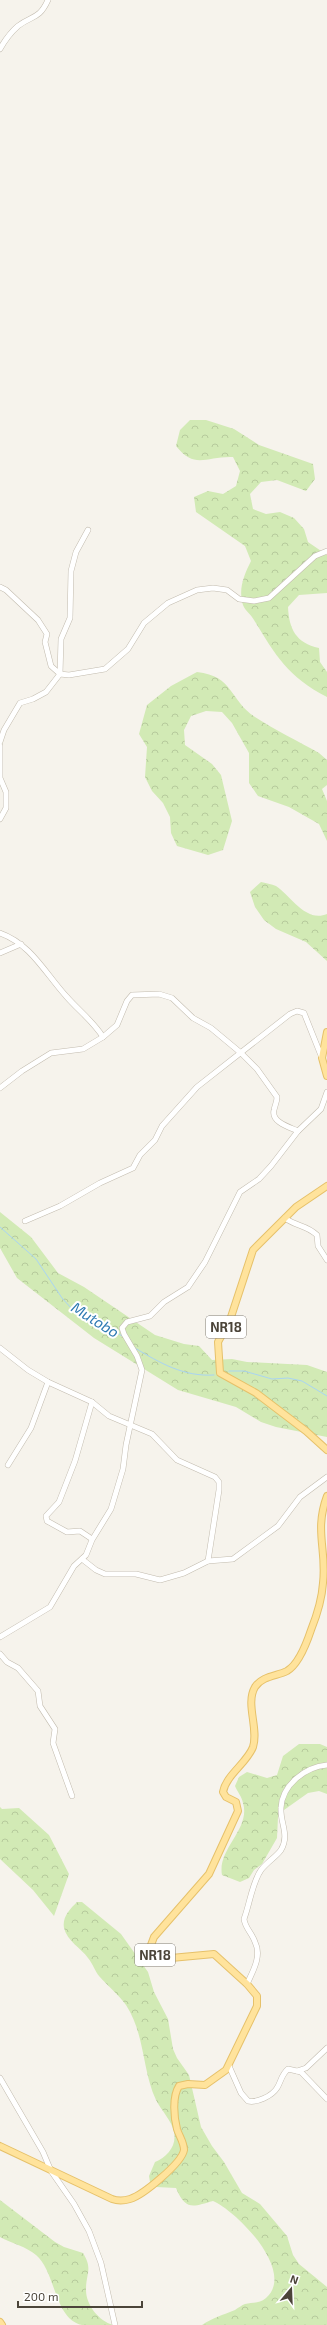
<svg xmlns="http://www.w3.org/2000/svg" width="327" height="2325" font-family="'Exo 2',sans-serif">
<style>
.forest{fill:url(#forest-crowns)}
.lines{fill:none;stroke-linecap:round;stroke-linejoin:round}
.stream{stroke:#a9d4f2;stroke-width:1}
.minor-casing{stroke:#c2bbae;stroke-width:6}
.major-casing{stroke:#e6c16a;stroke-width:8}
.minor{stroke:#fff;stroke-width:5}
.major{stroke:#ffe39c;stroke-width:6}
.labels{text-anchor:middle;stroke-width:4;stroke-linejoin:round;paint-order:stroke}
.shield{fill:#fff;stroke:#817c74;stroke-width:1}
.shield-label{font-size:13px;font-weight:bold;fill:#4b4439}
.water-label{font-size:15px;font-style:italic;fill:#2e7ab2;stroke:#fff}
</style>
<defs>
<pattern id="forest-crowns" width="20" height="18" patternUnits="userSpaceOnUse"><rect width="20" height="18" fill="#d2eab5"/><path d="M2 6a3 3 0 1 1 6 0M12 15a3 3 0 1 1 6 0" fill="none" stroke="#b6ca9c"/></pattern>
</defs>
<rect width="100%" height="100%" fill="#f6f3ec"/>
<g class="forest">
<path d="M190 420H206L234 429 259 445 313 464 315 479 306 491 277 480 261 482 250 494 253 509 266 514 280 512 294 518 304 529 308 542 327 555V593L299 595 288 607C289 629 296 643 319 648L320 662 327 672V697C288 677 276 656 254 620 251 614 245 611 243 605 238 589 244 575 251 561L245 546 196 512 194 497 208 491 223 494 236 486 240 471 233 457C206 456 195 470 176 446L180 430Z"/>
<path d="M197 672C234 676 229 700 255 717 275 730 298 741 319 753L327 760V785L322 789 327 801V841L319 824 289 807 258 796 249 783V753L232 723 222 712 206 711 191 716 184 730 185 745 212 764 221 775 232 821 223 850 208 855 177 846 171 833 170 817 163 803 152 791 145 777 147 747 139 734 147 705 171 686Z"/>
<path d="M261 882C265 883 272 884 276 886 291 896 306 923 327 914V961L306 942 276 929 264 920 255 907 250 892Z"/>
<polygon points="0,1212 31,1237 58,1273 84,1287 155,1335 184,1344 199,1346 212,1360 232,1359 247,1362 307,1365 327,1372 327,1437 276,1427 261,1422 236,1407 178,1390 94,1338 17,1278 0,1248"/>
<path d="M299 1744H320L327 1747V1794L319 1791 308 1793 284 1810 278 1817 277 1838 262 1864 254 1870 249 1878 240 1882 222 1875C217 1849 251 1829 243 1803 242 1797 237 1791 235 1786L239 1777 247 1772 267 1778 277 1775 283 1756Z"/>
<polygon points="0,1807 2,1809 19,1808 49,1835 69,1874 54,1916 33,1890 0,1859"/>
<path d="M77 1902H82L121 1934 148 1972 154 1992 168 2019 173 2049 177 2058 189 2075 201 2127 212 2146 224 2162 242 2193 260 2204 287 2236 293 2255 299 2264 327 2287V2325H202C212 2318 223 2315 235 2310 238 2308 242 2305 245 2304 253 2302 259 2304 266 2298 296 2272 238 2212 213 2201 194 2206 186 2212 176 2188L156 2187 150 2182 149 2176 155 2162C167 2157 177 2146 174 2132 172 2121 161 2110 156 2100 142 2070 145 2034 126 2005 118 1994 108 1986 99 1976 95 1971 93 1964 88 1958 81 1948 67 1941 64 1928 62 1917 70 1909 77 1902Z"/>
<path d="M0 2200 55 2242 64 2247 83 2253C93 2269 86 2273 86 2290 86 2305 99 2321 113 2325 104 2325 92 2325 82 2325 54 2319 56 2272 36 2255 27 2247 11 2243 0 2237Z"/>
</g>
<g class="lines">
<g class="stream">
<polyline points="0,1227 36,1259 62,1298 72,1309 99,1321 122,1336"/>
<path d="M135 1348C160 1363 184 1377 214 1375"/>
<polyline points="229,1371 244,1371 272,1379 288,1378 302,1381 327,1396"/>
</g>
<g class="minor-casing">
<g id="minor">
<path d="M0 49C5 40 10 33 18 26 32 15 39 20 48 0"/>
<polyline points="0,587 6,590 38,620 47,634 45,642 51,666 60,674 69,675 105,669 128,649 144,623 168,603 197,590 213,588 227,590 239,599 254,601 269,598 315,556 327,551"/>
<polyline points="0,742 4,730 20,703 33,699 46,692 60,674 61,639 70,618 71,571 76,552 88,530"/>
<polyline points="0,746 0,778 6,792 6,808 0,819"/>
<path d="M0 933C31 944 45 973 66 996 78 1010 93 1021 103 1037"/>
<polyline points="0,953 21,944"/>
<path d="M0 1088 22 1071 51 1053 83 1049 103 1037 117 1025 127 1001 132 995 159 994 172 998 193 1018 211 1028 241 1053 257 1069 277 1097C277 1102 275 1105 274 1110 271 1122 289 1127 298 1131"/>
<path d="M285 1218C297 1227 305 1224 317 1235L318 1246 327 1260"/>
<polyline points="25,1221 60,1206 100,1183 133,1168 140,1155 155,1140 162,1126 197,1087 290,1014 297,1011 304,1013 322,1058"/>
<polyline points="0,1348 28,1370 48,1382 92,1402 109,1416 152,1434 177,1460 215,1477 219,1482 219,1490 208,1561"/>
<polyline points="8,1465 31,1428 48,1382"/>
<polyline points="92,1539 80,1531 67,1532 47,1521 46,1516 59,1502 75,1461 92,1402"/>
<polyline points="82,1559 96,1570 105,1574 136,1574 160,1580 184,1573 208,1561 233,1559 278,1526 300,1497 327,1477"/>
<polyline points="0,1637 50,1607 74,1566 86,1555 92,1540 111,1509 123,1469 126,1445 142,1370 137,1356 124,1334 122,1328 127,1322 150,1316 164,1302 188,1287 205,1262 240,1192 259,1179 271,1166 298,1131 321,1109 327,1092"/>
<polyline points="0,1654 7,1662 18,1668 38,1691 40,1706 55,1729 53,1743 72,1796"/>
<path d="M247 1984C253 1971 262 1956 255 1942 252 1933 245 1928 244 1919 250 1903 252 1883 261 1870 267 1862 276 1857 281 1850 290 1835 280 1823 281 1808 282 1785 305 1767 327 1765"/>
<path d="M229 2066 241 2093 248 2101C257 2103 272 2096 277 2088 281 2082 281 2075 288 2069L301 2072 327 2099"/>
<polyline points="297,2071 306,2068 327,2048"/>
<polyline points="0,2078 43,2152 51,2171 74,2204 89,2231 101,2263 115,2325"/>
</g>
</g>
<g class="major-casing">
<g id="major">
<polyline points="327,1032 322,1058 327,1076"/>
<polyline points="327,1186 296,1207 253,1250 230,1320 218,1342 220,1373 256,1393 306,1431 327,1450"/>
<path d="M0 2146 112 2199C118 2201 123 2201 130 2199 143 2195 182 2163 184 2150 184 2142 179 2136 177 2129 174 2117 172 2097 179 2086L188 2084 205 2085 226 2070 257 2006V1996L247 1984 214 1954 171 1958 155 1955 151 1945 154 1937 209 1874 238 1811 236 1802 226 1797 223 1792C226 1775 247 1763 253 1747 259 1728 245 1704 255 1687 262 1676 277 1676 287 1671 299 1664 307 1642 311 1630 317 1615 322 1598 323 1583 327 1550 314 1531 327 1496"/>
<polyline points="0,2322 2,2325"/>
</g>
</g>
<use href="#minor" class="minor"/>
<use href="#major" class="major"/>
</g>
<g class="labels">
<g class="shield">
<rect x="206" y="1316" width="40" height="22" rx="3"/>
<rect x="135" y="1944" width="40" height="22" rx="3"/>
</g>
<g class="shield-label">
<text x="226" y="1332">NR18</text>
<text x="155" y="1960">NR18</text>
</g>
<g class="water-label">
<text transform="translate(95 1320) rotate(32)" y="5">Mutobo</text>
</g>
</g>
<g transform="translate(291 2289) rotate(19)" stroke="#ffffff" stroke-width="3" paint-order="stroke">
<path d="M0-3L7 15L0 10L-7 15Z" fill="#4b4439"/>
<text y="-6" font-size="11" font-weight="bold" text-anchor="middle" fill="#4b4439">N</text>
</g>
<path d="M18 2301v6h124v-6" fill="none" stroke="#4b4439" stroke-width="2"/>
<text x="24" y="2301" font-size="12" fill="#4b4439" stroke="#ffffff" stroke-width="3" paint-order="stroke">200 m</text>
</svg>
